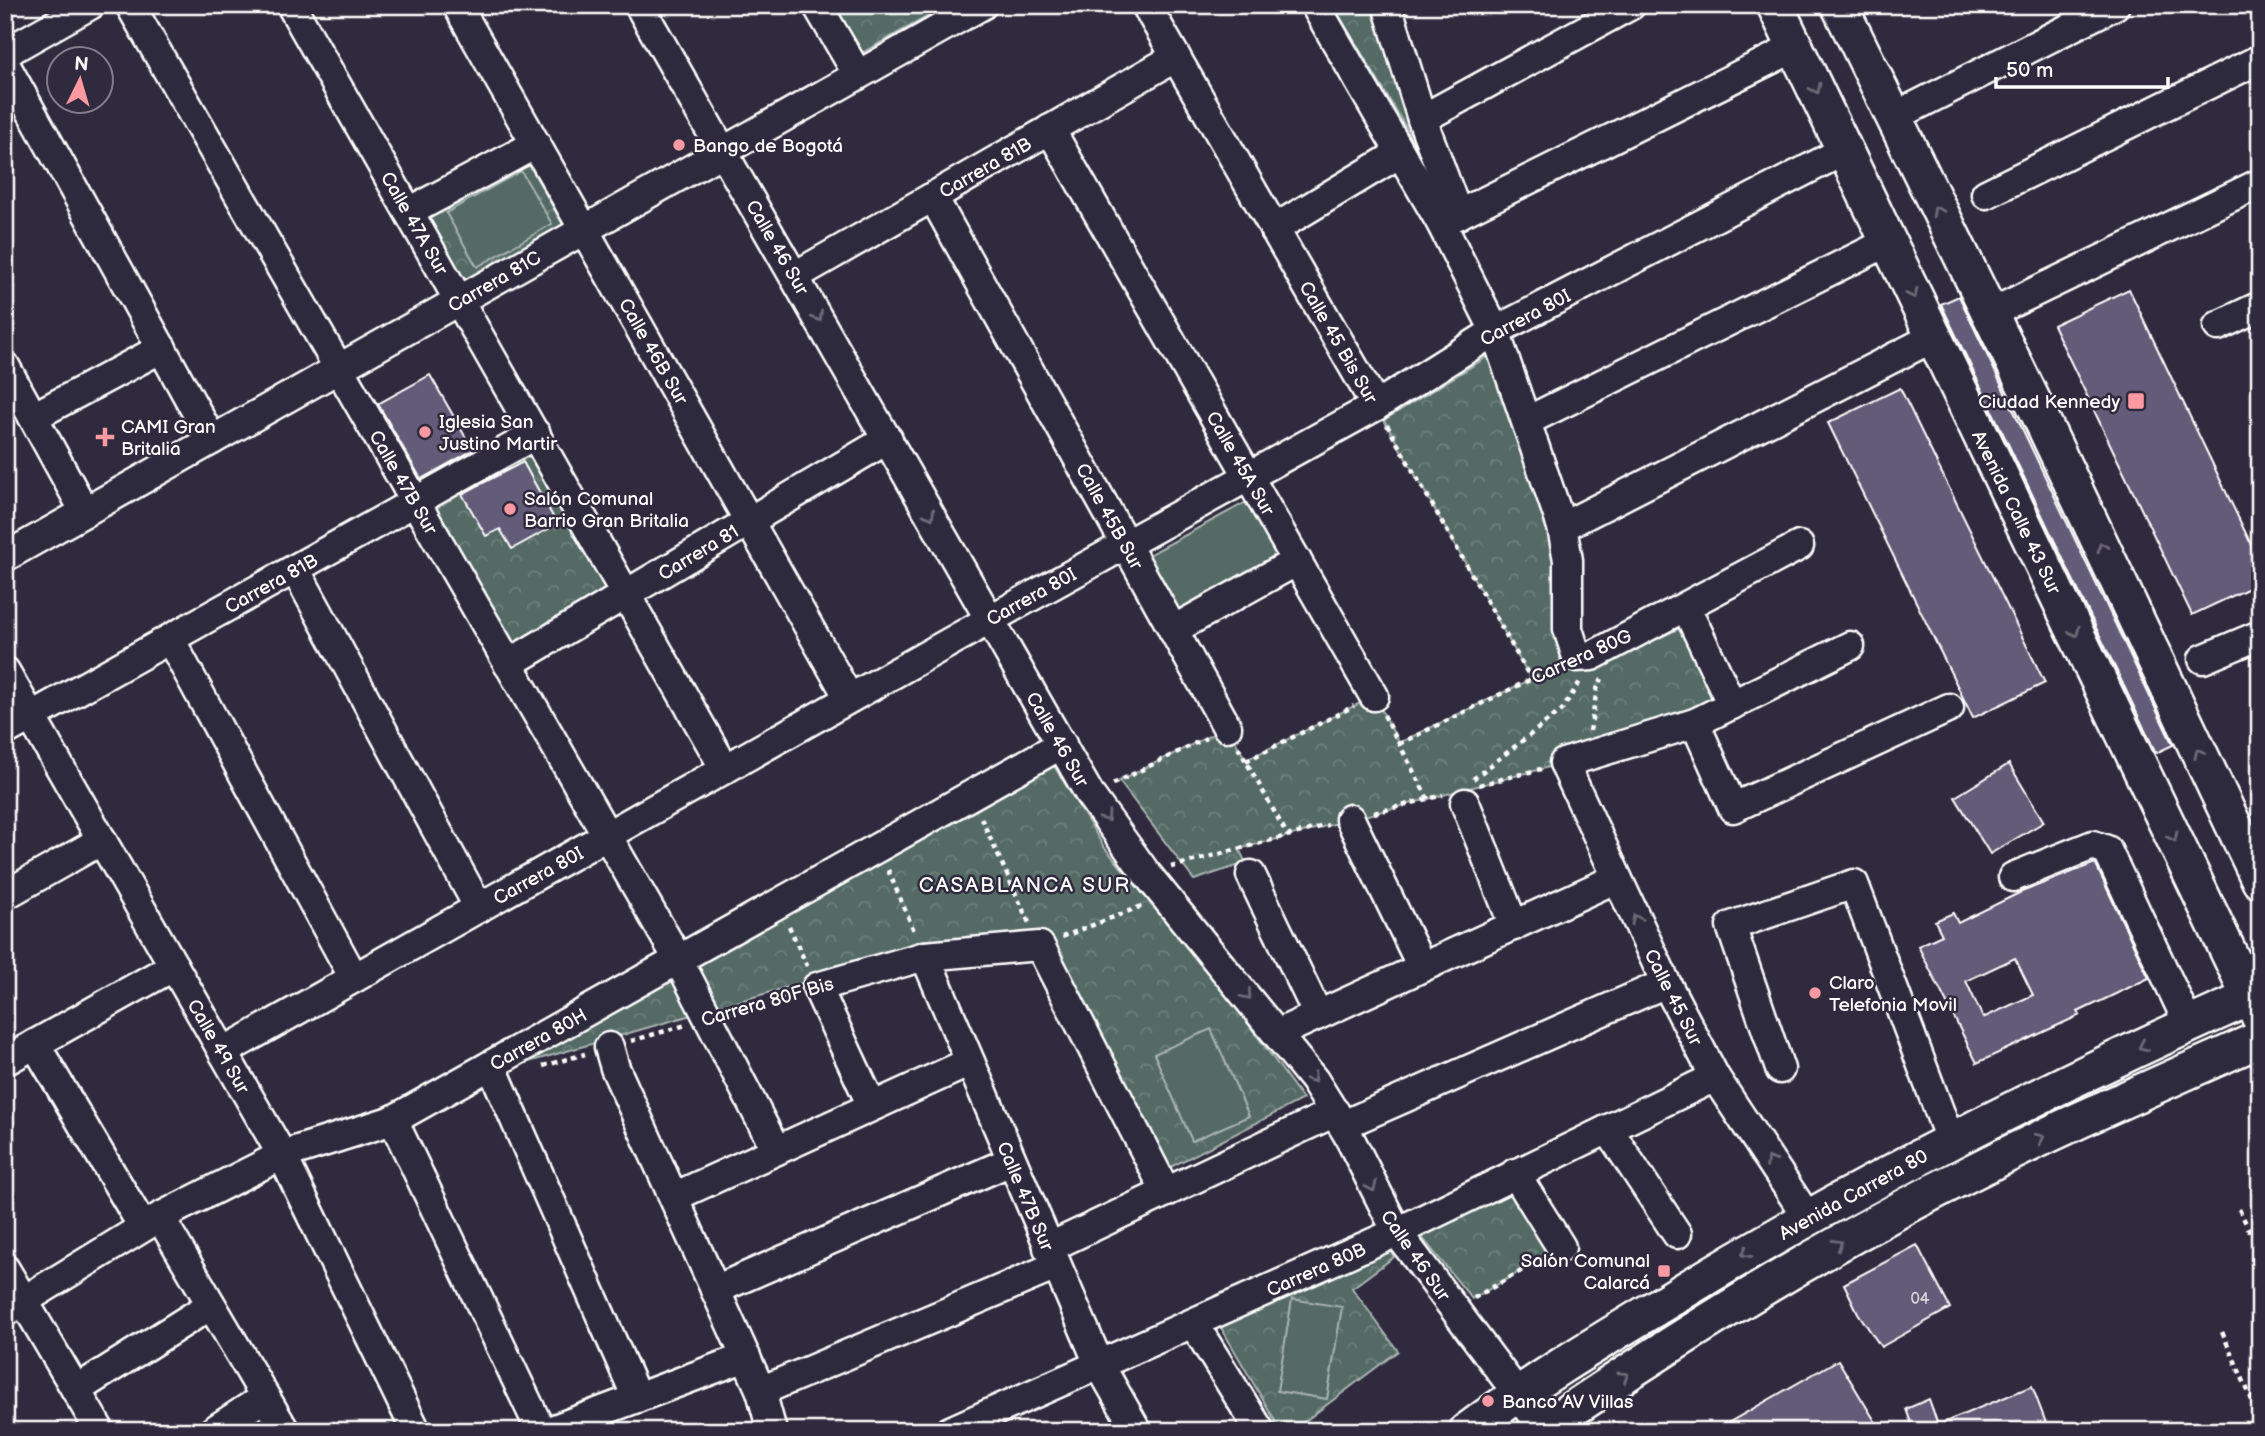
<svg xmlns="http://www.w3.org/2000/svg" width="2265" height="1436" font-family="'Balsamiq Sans',sans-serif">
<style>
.park{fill:url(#park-crowns);stroke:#aab4b2;stroke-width:2}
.pitch{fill:#546a65;stroke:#aab4b2;stroke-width:2}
.building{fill:#645b78;stroke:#fff;stroke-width:2;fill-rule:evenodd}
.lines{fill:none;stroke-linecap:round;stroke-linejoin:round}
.minor-casing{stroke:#fff;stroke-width:33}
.major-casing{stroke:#fff;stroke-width:40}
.path{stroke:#fff;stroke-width:4.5;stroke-dasharray:5 5;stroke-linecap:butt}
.minor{stroke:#2f2a3d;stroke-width:28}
.major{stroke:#2f2a3d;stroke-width:35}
.oneway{stroke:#6d6a77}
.poi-dot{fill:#ff9aa2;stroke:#2f2a3d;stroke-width:2.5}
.labels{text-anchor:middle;stroke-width:5;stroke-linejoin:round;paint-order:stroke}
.number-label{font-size:16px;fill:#d8d6dd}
.poi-label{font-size:19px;fill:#fff;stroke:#2f2a3d;text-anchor:start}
.street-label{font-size:19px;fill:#fff;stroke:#2f2a3d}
.neighbourhood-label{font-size:21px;letter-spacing:2px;fill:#fff;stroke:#2f2a3d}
</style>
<defs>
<pattern id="park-crowns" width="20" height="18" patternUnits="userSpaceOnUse" patternTransform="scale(1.75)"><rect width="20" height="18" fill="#546a65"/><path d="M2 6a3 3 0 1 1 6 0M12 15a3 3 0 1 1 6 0" fill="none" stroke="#6e807c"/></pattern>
</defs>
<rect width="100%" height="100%" fill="#2f2a3d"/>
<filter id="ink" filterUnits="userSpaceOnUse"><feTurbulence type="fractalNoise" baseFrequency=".0143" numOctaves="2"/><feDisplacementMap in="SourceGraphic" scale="14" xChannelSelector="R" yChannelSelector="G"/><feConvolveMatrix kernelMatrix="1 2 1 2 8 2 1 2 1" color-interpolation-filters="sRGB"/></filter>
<g filter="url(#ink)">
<g class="park">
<polygon points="827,5 948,5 856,56"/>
<polygon points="1333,5 1387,5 1458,215"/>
<polygon points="527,161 565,228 463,286 425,218"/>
<polygon points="1492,354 1557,551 1560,661 1571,671 1586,672 1693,622 1727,692 1690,718 1564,763 1239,849 1246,863 1194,880 1119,781 1227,727 1246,760 1374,696 1399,743 1531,679 1384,420"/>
<polygon points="533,449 617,593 513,653 428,509"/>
<polygon points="1054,766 1104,847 1217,981 1303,1099 1169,1168 1047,932 916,950 515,1066"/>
<polygon points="1513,1183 1556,1251 1472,1299 1416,1230"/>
<polygon points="1387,1246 1394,1257 1352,1288 1398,1351 1292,1431 1281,1431 1219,1324"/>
</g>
<g class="pitch">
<polygon points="521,171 552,224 477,267 446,213"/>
<polygon points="1248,501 1283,564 1181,620 1145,557"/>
<polygon points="1211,1029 1249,1116 1192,1141 1154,1054"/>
<polygon points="1292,1299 1342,1307 1327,1399 1277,1391"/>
</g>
<g class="building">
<polygon points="2129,289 2260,563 2260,583 2192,615 2053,325"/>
<polygon points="1959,296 2173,745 2156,753 1941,304"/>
<polygon points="430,375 473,450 421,479 378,404"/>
<polygon points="1900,388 2045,683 1973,718 1828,423"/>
<polygon points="523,462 557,524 512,549 500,529 486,536 462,494"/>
<polygon points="2009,764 2044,822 1990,854 1955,797"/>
<path d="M2095 863 2149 978 2078 1012 2080 1015 1977 1063 1918 946 1942 935 1935 921 1953 913 1958 923 2019 893ZM2015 958 2033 995 1983 1018 1966 981Z"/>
<polygon points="1917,1245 1950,1308 1881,1347 1858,1313 1844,1284"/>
<polygon points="1838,1360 1881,1431 1714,1431"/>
<polygon points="2032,1386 2049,1431 1914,1431 1906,1409 1929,1399 1938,1425"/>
</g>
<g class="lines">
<g class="minor-casing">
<g id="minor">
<polyline points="130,5 678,959 776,1150"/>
<polyline points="291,5 725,769"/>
<polyline points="457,5 849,698"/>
<polyline points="639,5 1090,795 1146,873 1314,1080 1347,1133 1397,1232 1543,1428"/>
<polyline points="817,5 858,75"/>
<polyline points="1146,5 1376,406"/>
<polyline points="1315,5 1441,223 1495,331 1562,527 1568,560 1568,629 1577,657 1592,656 1799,546"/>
<polyline points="1387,5 1422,119 1458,215"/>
<polyline points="5,53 90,5"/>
<polyline points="5,64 212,440"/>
<polyline points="1892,118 2115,5"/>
<polyline points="1422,119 1631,5"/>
<polyline points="1050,129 1374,696"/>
<polyline points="1986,194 2260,59"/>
<polyline points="933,197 1227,727"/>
<polyline points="409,212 536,144"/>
<polyline points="1441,223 1796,47"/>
<polyline points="1274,229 1400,153"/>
<polyline points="795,276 1176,57"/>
<polyline points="1989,314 2260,183"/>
<polyline points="2218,326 2260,306"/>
<polyline points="5,366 85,512"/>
<polyline points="33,417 162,348"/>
<polyline points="1527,421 1888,242"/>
<polyline points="1562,527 1934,337"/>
<polyline points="5,557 982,5"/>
<polyline points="295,569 479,908"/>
<polyline points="1693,622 1732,705"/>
<polyline points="1173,630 1297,561"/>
<polyline points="170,639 354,978"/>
<polyline points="2203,659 2260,635"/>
<polyline points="508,664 888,439"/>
<polyline points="5,671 282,1155 416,1431"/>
<polyline points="1695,723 1733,808 1949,708"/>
<polyline points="5,731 536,434"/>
<polyline points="1465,803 1514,926"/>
<polyline points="1350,819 1422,967"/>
<polyline points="1251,875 1318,1015"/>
<polyline points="2013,877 2093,845 2107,850 2189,1025"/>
<polyline points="5,895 102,840"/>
<polyline points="925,956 1099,1364 1137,1431"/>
<polyline points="1279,1033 1617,878"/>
<polyline points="35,1044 143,1227"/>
<polyline points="609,1047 615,1068 761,1391 772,1431"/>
<polyline points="223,1052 989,620 1376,406 1495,331 1845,150"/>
<polyline points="5,1061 174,966"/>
<polyline points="491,1065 637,1398"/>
<polyline points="1780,1069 1731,926 1854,884 1950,1140"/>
<polyline points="872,1106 817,987 925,956 1040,946 1166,1192"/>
<polyline points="393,1120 541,1431"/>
<polyline points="1343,1125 1666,983"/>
<polyline points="1608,1129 1677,1234"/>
<polyline points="1515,1173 1561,1247"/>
<polyline points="674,1197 970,1062"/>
<polyline points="160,1217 285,1431"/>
<polyline points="1808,1218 1715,1077 1666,983 1564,763 1695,723 1850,646"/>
<polyline points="1048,1248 1335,1112"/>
<polyline points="5,1269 100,1431"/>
<polyline points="715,1290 1011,1161"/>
<polyline points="5,1312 160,1217 282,1155 393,1120 1062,744"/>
<polyline points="1194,1324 1260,1431"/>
<polyline points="76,1390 211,1305"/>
<polyline points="761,1391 1056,1266"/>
<polyline points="213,1431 265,1397"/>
<polyline points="549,1431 746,1357"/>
<polyline points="950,1431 1397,1232 1715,1077"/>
</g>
</g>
<g class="major-casing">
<g id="major">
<polyline points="1775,5 2260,1018"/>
<polyline points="1839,5 2039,414 2260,881"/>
<path d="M1467 1431C1529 1384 1596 1344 1662 1304 1854 1186 2054 1084 2260 993"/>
<path d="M1540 1431C1667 1345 1797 1263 1933 1192 2040 1136 2150 1088 2260 1039"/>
</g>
</g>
<g class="path">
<polyline points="1387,425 1531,679"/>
<polyline points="1384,715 1428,799"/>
<polyline points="1590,731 1597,689 1602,679"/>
<polyline points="1399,744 1558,666"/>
<polyline points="1238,747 1288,836"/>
<polyline points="1246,761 1354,706"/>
<polyline points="1473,779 1562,710 1581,680"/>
<polyline points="1113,784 1206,738"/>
<polyline points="1479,785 1541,769"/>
<polyline points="1374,813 1443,795"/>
<polyline points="981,818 1030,925"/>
<polyline points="1171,867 1328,825"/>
<polyline points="888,870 915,933"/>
<polyline points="789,926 807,966"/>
<polyline points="1062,937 1142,906"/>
<polyline points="731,1012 794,994"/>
<polyline points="631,1041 686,1025"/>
<polyline points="543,1066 585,1054"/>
<polyline points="2239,1209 2260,1252"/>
<polyline points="1474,1298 1542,1259"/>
<polyline points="2222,1332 2260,1418"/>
</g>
<use href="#minor" class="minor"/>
<use href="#major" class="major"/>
</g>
<defs><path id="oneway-chevron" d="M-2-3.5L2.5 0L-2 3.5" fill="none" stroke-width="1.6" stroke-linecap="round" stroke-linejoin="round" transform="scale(1.75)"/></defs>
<g class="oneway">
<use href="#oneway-chevron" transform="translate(1816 89) rotate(64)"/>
<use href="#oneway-chevron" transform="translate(1937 211) rotate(-117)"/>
<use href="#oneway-chevron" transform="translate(1913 294) rotate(64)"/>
<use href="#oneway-chevron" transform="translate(818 317) rotate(60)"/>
<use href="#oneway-chevron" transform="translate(930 515) rotate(61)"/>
<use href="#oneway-chevron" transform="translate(2102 547) rotate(-115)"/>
<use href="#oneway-chevron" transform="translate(2075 632) rotate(64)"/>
<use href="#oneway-chevron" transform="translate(2199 753) rotate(-115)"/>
<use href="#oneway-chevron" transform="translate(1106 817) rotate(54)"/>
<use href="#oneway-chevron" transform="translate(2173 837) rotate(64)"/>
<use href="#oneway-chevron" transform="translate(1636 919) rotate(-115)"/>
<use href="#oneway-chevron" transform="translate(1247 995) rotate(50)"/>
<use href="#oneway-chevron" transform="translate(2143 1046) rotate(155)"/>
<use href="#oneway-chevron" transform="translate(1312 1078) rotate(55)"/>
<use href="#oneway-chevron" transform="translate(2040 1138) rotate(-26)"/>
<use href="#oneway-chevron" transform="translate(1770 1161) rotate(-123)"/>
<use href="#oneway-chevron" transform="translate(1372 1187) rotate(65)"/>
<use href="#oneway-chevron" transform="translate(1838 1244) rotate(-30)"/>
<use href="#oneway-chevron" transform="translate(1746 1253) rotate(150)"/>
<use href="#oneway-chevron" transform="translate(1624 1376) rotate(-34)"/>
</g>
</g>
<g class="poi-dot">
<circle cx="679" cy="145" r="7"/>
<rect x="2127" y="392" width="18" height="18" rx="3.5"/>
<circle cx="425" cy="432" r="7"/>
<path d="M101.5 426.5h7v7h7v7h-7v7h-7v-7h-7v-7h7z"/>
<circle cx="510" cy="509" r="7"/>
<circle cx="1815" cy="993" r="7"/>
<rect x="1657" y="1264" width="14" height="14" rx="3.5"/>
<circle cx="1488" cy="1401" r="7"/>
</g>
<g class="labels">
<g class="number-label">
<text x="1920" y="1304">04</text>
</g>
<g class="poi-label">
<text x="693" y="152">Bango de Bogotá</text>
<text x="2120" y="408" text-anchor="end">Ciudad Kennedy</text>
<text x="439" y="428">Iglesia San<tspan x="439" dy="22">Justino Martir</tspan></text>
<text x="121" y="433">CAMI Gran<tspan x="121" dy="22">Britalia</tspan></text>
<text x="524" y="505">Salón Comunal<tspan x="524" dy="22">Barrio Gran Britalia</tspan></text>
<text x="1829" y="989">Claro<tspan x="1829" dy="22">Telefonia Movil</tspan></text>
<text x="1650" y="1267" text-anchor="end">Salón Comunal<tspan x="1650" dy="22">Calarcá</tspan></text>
<text x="1502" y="1408">Banco AV Villas</text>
</g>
<g class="street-label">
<text transform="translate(985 167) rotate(-30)" y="7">Carrera 81B</text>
<text transform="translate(415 223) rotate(60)" y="7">Calle 47A Sur</text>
<text transform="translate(778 247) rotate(60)" y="7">Calle 46 Sur</text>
<text transform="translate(494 281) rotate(-30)" y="7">Carrera 81C</text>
<text transform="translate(1525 317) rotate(-28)" y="7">Carrera 80I</text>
<text transform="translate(1339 342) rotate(60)" y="7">Calle 45 Bis Sur</text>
<text transform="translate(654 351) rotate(60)" y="7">Calle 46B Sur</text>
<text transform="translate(1241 463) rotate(60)" y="7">Calle 45A Sur</text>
<text transform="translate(404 482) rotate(60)" y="7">Calle 47B Sur</text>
<text transform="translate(2017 512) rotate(64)" y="7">Avenida Calle 43 Sur</text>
<text transform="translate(1110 516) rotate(61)" y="7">Calle 45B Sur</text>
<text transform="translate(698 552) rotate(-31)" y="7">Carrera 81</text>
<text transform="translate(271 583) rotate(-29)" y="7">Carrera 81B</text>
<text transform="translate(1031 596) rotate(-29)" y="7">Carrera 80I</text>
<text transform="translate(1581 656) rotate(-24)" y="7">Carrera 80G</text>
<text transform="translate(1058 739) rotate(60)" y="7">Calle 46 Sur</text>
<text transform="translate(538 875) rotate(-29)" y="7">Carrera 80I</text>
<text transform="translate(1674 997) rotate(63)" y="7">Calle 45 Sur</text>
<text transform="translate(767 1001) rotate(-16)" y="7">Carrera 80F Bis</text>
<text transform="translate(538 1039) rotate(-29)" y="7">Carrera 80H</text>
<text transform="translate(219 1046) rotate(60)" y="7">Calle 49 Sur</text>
<text transform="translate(1853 1194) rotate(-29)" y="7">Avenida Carrera 80</text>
<text transform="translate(1026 1196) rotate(67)" y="7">Calle 47B Sur</text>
<text transform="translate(1416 1255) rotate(55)" y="7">Calle 46 Sur</text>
<text transform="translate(1316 1269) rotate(-24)" y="7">Carrera 80B</text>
</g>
<g class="neighbourhood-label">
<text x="1025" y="892">CASABLANCA SUR</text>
</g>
</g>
<rect width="2265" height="1436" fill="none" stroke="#2f2a3d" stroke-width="28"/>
<rect x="14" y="14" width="2237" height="1408" fill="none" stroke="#fff" stroke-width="2.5" filter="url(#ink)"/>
<g transform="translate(80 80) rotate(5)"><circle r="33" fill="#2f2a3d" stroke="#827f8b" stroke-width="2"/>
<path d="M0-5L12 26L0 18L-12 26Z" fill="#ff9aa2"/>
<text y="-10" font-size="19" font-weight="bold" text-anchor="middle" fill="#ffffff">N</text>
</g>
<path d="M1996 77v10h172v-10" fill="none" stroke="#ffffff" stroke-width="3.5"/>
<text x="2006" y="77" font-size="21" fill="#ffffff" stroke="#2f2a3d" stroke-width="5" paint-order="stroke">50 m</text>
</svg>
